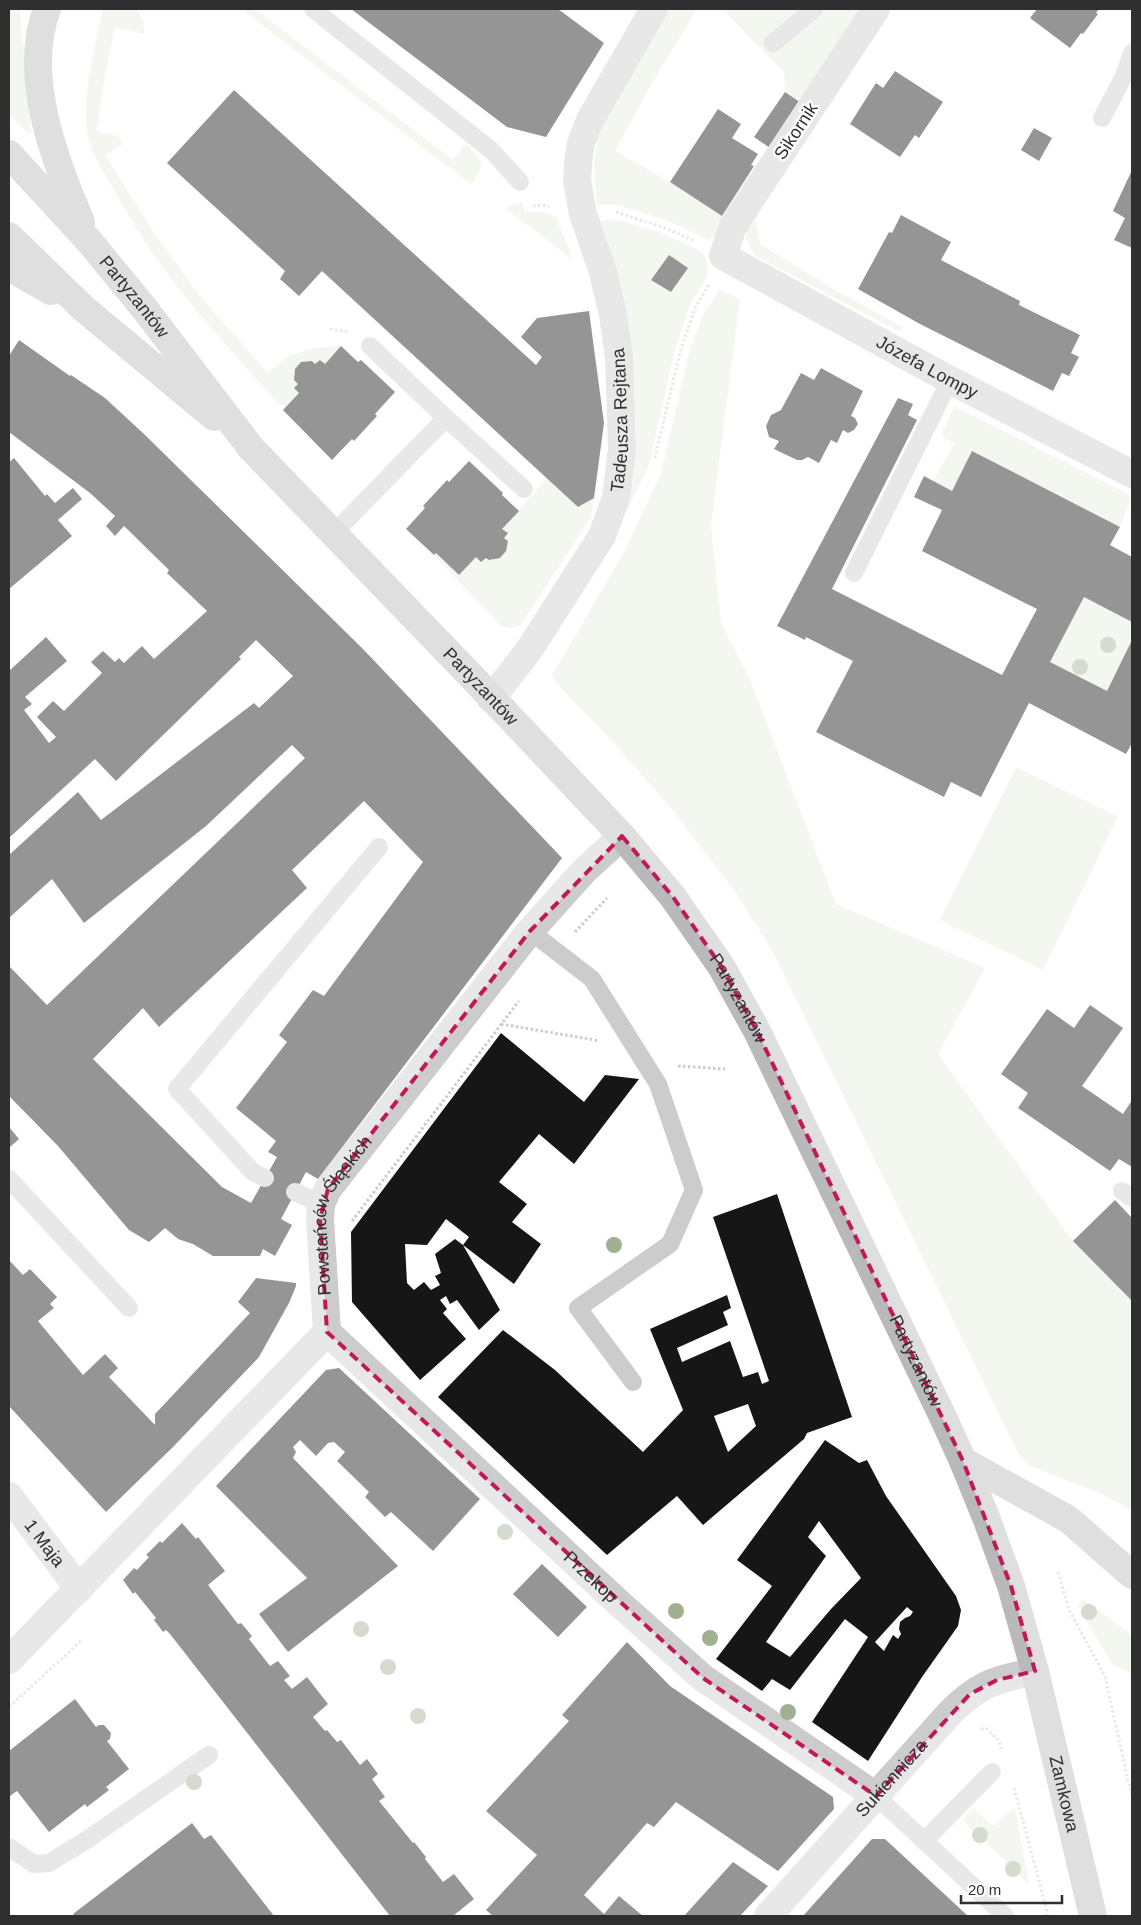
<svg xmlns="http://www.w3.org/2000/svg" width="1141" height="1925" font-family="Helvetica,sans-serif">
<style>
.green{fill:#e6eddb}
.building{fill:#161616;fill-rule:evenodd}
.lines{fill:none;stroke-linecap:round;stroke-linejoin:round}
.path{stroke:#ccc;stroke-width:3;stroke-dasharray:2.5 2.5;stroke-linecap:butt}
.lane{stroke:#ccc;stroke-width:18}
.street{stroke:#ccc;stroke-width:28}
.secondary{stroke:#b9b9b9;stroke-width:28}
.tree{fill:#a2b092}
.marked{fill:none;stroke:#c2185b;stroke-width:4;stroke-dasharray:10 6;stroke-linejoin:round}
.labels{text-anchor:middle;stroke-width:5;stroke-linejoin:round;paint-order:stroke}
.street-label{font-size:18px;fill:#2f2f2f;stroke:#fff}
</style>
<rect width="100%" height="100%" fill="#fff"/>
<g class="green">
<polygon points="9,9 20,9 31,132 29,134 9,115"/>
<path d="M103 9H137C142 16 144 25 144 34L115 27 104 81 97 131 120 137 122 145 105 155 153 231 199 295 268 373 286 357 314 348 341 346 325 364 320 360 315 364 312 361 301 362 295 369 294 380 298 384 294 388 299 393 286 407 277 403C238 357 195 313 160 264 143 240 127 213 112 187 103 171 91 154 88 136 81 94 95 50 103 9Z"/>
<path d="M241 9H255L453 160 466 143C482 162 488 163 471 184Z"/>
<polygon points="670,9 697,9 653,81 615,151 670,182 722,216 725,222 716,236 708,240 668,221 617,205 597,205 594,165 597,143 603,121"/>
<polygon points="722,9 866,9 801,103 785,92 784,72"/>
<path d="M523 202 525 212C537 212 546 211 556 217L573 260 505 208 513 204Z"/>
<path d="M755 216 760 244 837 291 904 328 900 332 756 256C748 245 745 238 746 225Z"/>
<polygon points="615,219 663,233 702,252 706,259 708,269 707,277 690,305 675,349 649,466 626,512 624,511 633,475 636,441 632,355 626,313 601,221"/>
<polygon points="720,290 740,299 711,526 721,623 750,679 836,904 985,968 938,1054 1073,1241 1132,1301 1132,1511 1102,1494 1030,1466 1020,1457 773,952 736,893 675,813 614,743 555,682 552,675 625,551 661,473 689,353 704,312"/>
<polygon points="954,406 1132,496 1120,527 973,451 952,491 933,482 954,443 941,436"/>
<path d="M547 478 578 507 594 498 591 517 520 626 510 628 500 625 434 555 436 553 459 575 476 557 481 562 486 558 489 560C502 558 506 554 507 542L504 538 507 533 502 529Z"/>
<polygon points="1084,597 1132,622 1132,640 1107,691 1050,662"/>
<polygon points="1016,767 1118,817 1043,970 940,920"/>
<polygon points="1083,1599 1132,1635 1132,1673 1112,1664 1078,1606"/>
<polygon points="1015,1807 1029,1884 962,1820 973,1808 993,1826"/>
</g>
<g class="building">
<polygon points="351,9 558,9 604,43 546,137 507,127"/>
<polygon points="1037,9 1099,9 1096,13 1098,14 1083,34 1081,33 1070,48 1030,18"/>
<polygon points="895,71 943,102 919,138 915,135 900,157 850,124 876,83 883,88"/>
<polygon points="234,90 536,365 542,357 521,337 537,318 589,311 604,423 594,498 578,507 322,271 299,296 280,279 285,271 167,163"/>
<polygon points="785,92 801,103 770,148 754,137"/>
<polygon points="718,109 741,124 732,138 758,154 751,165 754,166 722,216 670,182"/>
<polygon points="1034,128 1052,138 1039,161 1021,150"/>
<polygon points="1132,170 1132,248 1114,240 1125,218 1113,211"/>
<polygon points="901,215 951,242 941,260 1020,301 1019,305 1080,335 1071,353 1079,357 1069,376 1062,373 1053,391 920,324 858,289 889,232 892,233"/>
<polygon points="669,255 688,268 671,292 651,280"/>
<path d="M19 340 70 376 71 375 105 398 144 434 362 648 562 858 318 1179 306 1172 281 1219 292 1225 275 1256 263 1249 260 1256H213L193 1244 178 1239 165 1228 149 1242 129 1230 58 1146 9 1096V966L47 1005 305 758 292 745 206 826 84 923 52 879 9 918V855L78 792 101 820 254 703 259 708 293 676 256 640 239 657 241 659 116 781 95 759 9 838V671L46 637 67 661 25 697 32 704 24 710 49 743 56 737 37 717 53 701 64 711 102 673 91 662 103 651 115 662 119 658 124 663 142 646 154 659 207 611 167 573 169 570 124 526 115 536 106 526 115 516 90 493 9 432V356ZM364 801 423 862 324 996 313 990 279 1035 287 1042 236 1108 276 1141 268 1152 277 1157 251 1203 222 1187 93 1059 143 1008 159 1027 307 888 292 870Z"/>
<polygon points="341,346 358,362 361,360 395,392 375,414 377,416 354,441 352,439 332,460 283,410 299,393 294,388 298,384 294,380 295,369 301,362 312,361 315,364 320,360 325,364"/>
<polygon points="821,368 863,391 851,416 855,418 858,424 854,430 848,433 843,430 837,443 831,440 819,463 808,457 802,460 797,460 774,449 779,441 769,437 766,426 771,415 781,410 801,373 814,380"/>
<polygon points="898,398 913,404 908,415 917,420 832,589 1002,675 1037,609 922,551 942,510 914,497 924,476 952,491 972,451 1120,527 1110,545 1132,557 1132,622 1084,597 1050,662 1107,691 1132,640 1132,743 1126,754 1029,703 981,797 951,782 944,797 816,732 853,661 806,637 805,640 777,626"/>
<polygon points="14,458 45,496 47,494 55,503 73,488 82,499 58,520 72,536 9,589 9,462"/>
<polygon points="469,461 503,493 502,495 519,511 502,529 508,533 504,538 508,541 506,551 500,558 489,560 486,558 481,562 476,557 459,575 436,553 434,555 406,529 425,508 423,506 447,480 449,482"/>
<polygon points="1090,1005 1123,1028 1082,1086 1123,1114 1132,1100 1132,1167 1119,1159 1110,1171 1018,1108 1028,1093 1001,1074 1047,1009 1074,1028"/>
<polygon points="501,1033 584,1102 605,1075 639,1079 574,1164 539,1134 499,1182 527,1204 512,1222 541,1244 514,1284 463,1245 469,1237 446,1219 427,1245 405,1244 407,1283 414,1290 424,1282 431,1290 440,1285 435,1276 441,1273 435,1254 455,1239 463,1245 500,1310 479,1330 457,1300 450,1304 446,1296 440,1300 447,1309 443,1313 466,1339 420,1380 352,1302 351,1232"/>
<polygon points="9,1127 19,1139 9,1148"/>
<path d="M777 1194 852 1417 807 1433 804 1439 703 1525 677 1496 607 1555 438 1397 503 1330 555 1370 643 1452 683 1410 650 1329 727 1295 731 1308 723 1312 728 1325 677 1348 682 1362 730 1341 743 1377 758 1372 762 1384 769 1381 713 1217ZM748 1404 756 1426 728 1452 714 1416Z"/>
<polygon points="1115,1200 1132,1218 1132,1301 1073,1241"/>
<polygon points="9,1260 23,1275 30,1269 57,1297 50,1304 54,1308 38,1321 83,1375 105,1354 118,1368 109,1377 155,1425 155,1414 250,1313 238,1302 256,1278 296,1283 296,1286 289,1303 259,1357 174,1446 106,1512 9,1406"/>
<polygon points="339,1368 480,1499 433,1551 391,1512 385,1517 365,1497 369,1492 337,1461 345,1452 334,1442 328,1443 316,1456 300,1440 293,1447 296,1452 293,1458 398,1566 288,1652 259,1614 307,1578 216,1486 326,1370"/>
<path d="M825 1440 859 1463 867 1460 886 1496 956 1596 961 1610 958 1626 922 1677 868 1761 812 1722 868 1637 845 1619 790 1690 772 1679 762 1691 716 1659 772 1586 737 1560ZM819 1521 861 1578 831 1609 790 1657 766 1642 826 1556 808 1537ZM907 1607 913 1612 910 1616 905 1618 900 1622 899 1629 901 1634 898 1639 893 1635 884 1651 875 1642Z"/>
<polygon points="182,1523 196,1539 198,1537 225,1571 208,1585 238,1624 241,1623 252,1636 249,1639 270,1666 278,1661 290,1676 284,1680 292,1689 307,1677 328,1704 313,1717 325,1731 327,1730 337,1742 341,1740 360,1765 367,1759 378,1774 372,1779 385,1797 379,1801 413,1843 414,1842 426,1857 425,1859 443,1882 454,1874 474,1899 453,1916 390,1916 170,1634 166,1630 163,1632 154,1620 156,1618 135,1592 133,1594 123,1580 134,1568 137,1570 149,1557 146,1555 160,1541 162,1543"/>
<polygon points="542,1564 587,1607 558,1637 513,1594"/>
<polygon points="627,1642 670,1686 833,1797 834,1809 778,1871 676,1802 654,1827 647,1823 584,1895 604,1914 619,1896 643,1916 493,1916 486,1910 537,1855 486,1811 569,1721 562,1715"/>
<polygon points="75,1699 96,1727 99,1725 104,1725 111,1733 110,1739 107,1741 129,1769 106,1787 109,1790 87,1807 85,1804 49,1832 17,1791 10,1796 9,1794 9,1751"/>
<polygon points="192,1823 204,1839 211,1835 274,1916 75,1916 73,1914"/>
<polygon points="872,1839 885,1839 968,1916 803,1916"/>
<polygon points="733,1862 768,1886 740,1916 684,1916"/>
</g>
<g class="lines">
<g class="path">
<polyline points="533,206 542,205 549,207"/>
<polyline points="616,212 665,228 695,241"/>
<polyline points="330,329 349,332"/>
<polyline points="655,458 680,352 695,308 709,284"/>
<polyline points="575,932 607,898"/>
<polyline points="501,1024 595,1040 599,1042"/>
<polyline points="678,1066 725,1069"/>
<polyline points="352,1221 519,1001"/>
<polyline points="1058,1572 1069,1610 1105,1676 1132,1798"/>
<polyline points="9,1707 81,1641"/>
<polyline points="981,1729 986,1728 999,1741 1001,1749"/>
<polyline points="1014,1788 1046,1907 1047,1916"/>
</g>
<g class="lane">
<polyline points="313,9 491,150 520,182"/>
<polyline points="773,43 814,9"/>
<polyline points="1102,118 1123,78 1132,53"/>
<polyline points="370,346 446,418"/>
<polyline points="333,534 446,418 524,489"/>
<polyline points="854,573 950,380"/>
<polyline points="530,931 592,979 658,1084 694,1190 670,1244 578,1308 633,1382"/>
<polyline points="265,1178 253,1172 177,1089 379,847"/>
<polyline points="9,1179 129,1308"/>
<polyline points="1122,1191 1132,1198"/>
<polyline points="295,1192 321,1204"/>
<polyline points="876,1796 1005,1916"/>
<polyline points="924,1841 992,1772"/>
<polyline points="9,1847 34,1864 49,1863 88,1839 209,1755"/>
</g>
<g class="street">
<path id="s1" d="M876 9 733 226 723 256 950 380 1132 474"/>
<path id="s2" d="M491 699 529 650 602 536 616 498 622 449 619 358 613 315 603 272 583 214 577 180 578 163 581 143 590 120 654 9"/>
<path id="s3" d="M327 1332 621 1605 703 1678 876 1796"/>
<path id="s4" d="M9 1496 79 1589"/>
<path id="s5" d="M9 1660 327 1332 320 1219 321 1204 328 1189 530 931 584 871 622 836"/>
<path id="s6" d="M768 1916 948 1715C979 1683 993 1681 1035 1671"/>
</g>
<g class="secondary">
<path d="M47 9C22 75 54 159 81 222"/>
<path id="s7" d="M9 154 89 241 144 308 251 448 471 676 622 836 673 897 721 966 757 1031 942 1415 963 1461 987 1520 1011 1586 1035 1671 1093 1916"/>
<polyline points="9,236 83,308 214,417"/>
<polyline points="9,267 51,291"/>
<polyline points="963,1461 1068,1519 1132,1575"/>
</g>
</g>
<g class="tree">
<circle cx="1108" cy="645" r="8"/>
<circle cx="1080" cy="667" r="8"/>
<circle cx="614" cy="1245" r="8"/>
<circle cx="505" cy="1532" r="8"/>
<circle cx="676" cy="1611" r="8"/>
<circle cx="1089" cy="1612" r="8"/>
<circle cx="361" cy="1629" r="8"/>
<circle cx="710" cy="1638" r="8"/>
<circle cx="388" cy="1667" r="8"/>
<circle cx="788" cy="1712" r="8"/>
<circle cx="418" cy="1716" r="8"/>
<circle cx="194" cy="1782" r="8"/>
<circle cx="980" cy="1835" r="8"/>
<circle cx="1013" cy="1869" r="8"/>
</g>
<path d="M0 0H1141V1925H0ZM622 836 673 897 721 966 757 1031 963 1461 1011 1586 1035 1671 997 1680 970 1694 876 1796 703 1678 327 1332 320 1219 328 1189 530 931Z" fill="#fff" fill-opacity=".55" fill-rule="evenodd"/>
<path class="marked" d="M622 836 673 897 721 966 757 1031 963 1461 1011 1586 1035 1671 997 1680 970 1694 876 1796 703 1678 327 1332 320 1219 328 1189 530 931Z"/>
<g class="labels">
<g class="street-label">
<text transform="translate(796 131) rotate(-57)" y="6">Sikornik</text>
<text dy="6" stroke="none"><textPath href="#s7" startOffset="190">Partyzantów</textPath></text>
<text dy="6" stroke="none"><textPath href="#s1" startOffset="524">Józefa Lompy</textPath></text>
<text dy="6" stroke="none"><textPath href="#s2" startOffset="316">Tadeusza Rejtana</textPath></text>
<text dy="6" stroke="none"><textPath href="#s7" startOffset="712">Partyzantów</textPath></text>
<text dy="6" stroke="none"><textPath href="#s7" startOffset="1118">Partyzantów</textPath></text>
<text dy="6" stroke="none"><textPath href="#s5" startOffset="580">Powstańców Śląskich</textPath></text>
<text dy="6" stroke="none"><textPath href="#s7" startOffset="1522">Partyzantów</textPath></text>
<text dy="6" stroke="none"><textPath href="#s4" startOffset="59">1 Maja</textPath></text>
<text dy="6" stroke="none"><textPath href="#s3" startOffset="360">Przekop</textPath></text>
<text dy="6" stroke="none"><textPath href="#s6" startOffset="185">Sukiennicza</textPath></text>
<text dy="6" stroke="none"><textPath href="#s7" startOffset="1981">Zamkowa</textPath></text>
</g>
</g>
<rect width="1141" height="1925" fill="none" stroke="#2f2f2f" stroke-width="20"/>
<path d="M961 1895v8h101v-8" fill="none" stroke="#2f2f2f" stroke-width="2.5"/>
<text x="968" y="1895" font-size="15" fill="#2f2f2f" stroke="#ffffff" stroke-width="4" paint-order="stroke">20 m</text>
</svg>
